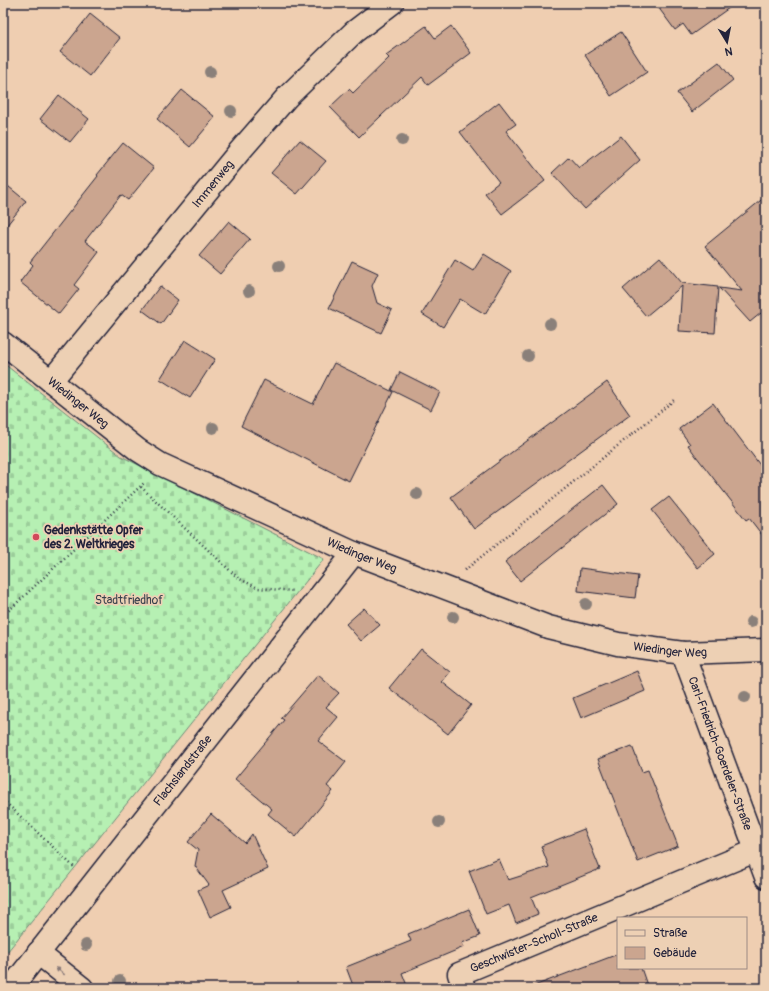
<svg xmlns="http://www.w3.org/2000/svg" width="769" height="991" font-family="Pangolin,sans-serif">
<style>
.cemetery{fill:url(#cemetery-stones);stroke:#6c8977}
.building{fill:#cba58f;stroke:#22223b}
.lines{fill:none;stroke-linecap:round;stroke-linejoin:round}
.minor-casing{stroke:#22223b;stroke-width:25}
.path{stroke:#22223b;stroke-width:2.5;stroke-dasharray:1 3;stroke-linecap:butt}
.minor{stroke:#edd0b4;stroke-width:22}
.tree{fill:#8a807a}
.oneway{fill:#887978}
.poi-dot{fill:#d1495b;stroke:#edd0b4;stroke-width:1.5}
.labels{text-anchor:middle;stroke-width:3.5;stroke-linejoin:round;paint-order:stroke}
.street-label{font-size:12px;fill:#22223b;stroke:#edd0b4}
.poi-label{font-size:12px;font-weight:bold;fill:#22223b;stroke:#edd0b4;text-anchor:start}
.park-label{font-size:12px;fill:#38414d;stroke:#edd0b4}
</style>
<defs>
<pattern id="cemetery-stones" width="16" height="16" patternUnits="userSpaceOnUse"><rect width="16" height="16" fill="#b6f0b3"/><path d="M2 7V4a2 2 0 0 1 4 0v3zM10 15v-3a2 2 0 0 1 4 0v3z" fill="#9cce9b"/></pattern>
</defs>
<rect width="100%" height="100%" fill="#efceb1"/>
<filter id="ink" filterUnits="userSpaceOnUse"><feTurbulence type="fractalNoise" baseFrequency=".025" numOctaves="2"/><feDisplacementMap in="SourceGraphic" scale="8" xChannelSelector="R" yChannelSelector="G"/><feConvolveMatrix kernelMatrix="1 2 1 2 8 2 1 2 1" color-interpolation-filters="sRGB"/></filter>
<g filter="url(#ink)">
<polygon class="cemetery" points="3,363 121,456 324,559 3,957"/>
<g class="building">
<polygon points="655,3 736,3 691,35 683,24 675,30"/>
<polygon points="90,14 120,38 90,76 60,52"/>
<polygon points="426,26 435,38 451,26 471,53 428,85 422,77 359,137 330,107 349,89 353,93 389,58 386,55"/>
<polygon points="621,32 647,72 611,96 585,55"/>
<polygon points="719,62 733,80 692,112 677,93"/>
<polygon points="182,90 215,117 190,147 157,119"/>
<polygon points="59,95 89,119 70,142 40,119"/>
<polygon points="499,102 516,124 506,131 545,181 502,214 485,193 499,182 460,132"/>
<polygon points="621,136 640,160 585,209 552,173 569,157 579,168"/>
<polygon points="300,140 326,161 297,194 271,173"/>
<polygon points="123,143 154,168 128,200 121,195 85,241 99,252 74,285 79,289 59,314 20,282 33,265 30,262 98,176 97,175"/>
<polygon points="3,182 26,201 3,230"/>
<polygon points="766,196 766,320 761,313 750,322 719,288 742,291 705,246"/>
<polygon points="229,221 250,239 220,274 199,256"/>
<polygon points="484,254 511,271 485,314 460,299 443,327 422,314 455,260 473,271"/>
<polygon points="660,257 682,283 718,287 715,333 679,331 682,286 646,316 623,289"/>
<polygon points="352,261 378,273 372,286 377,303 392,310 381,333 329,308"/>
<polygon points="160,286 178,300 161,324 142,310"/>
<polygon points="185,340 215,359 190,398 160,379"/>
<polygon points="334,363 393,392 349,481 241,426 264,380 313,404"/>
<polygon points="400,372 440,392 431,410 391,390"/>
<polygon points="607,382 630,415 474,529 451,497"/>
<polygon points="713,403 766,473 766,540 749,518 746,520 696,456 688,445 690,444 679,429"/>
<polygon points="603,485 618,504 520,581 505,562"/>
<polygon points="669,497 715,554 698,568 652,510"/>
<polygon points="580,568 638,576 635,598 578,591"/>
<polygon points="364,608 380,625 361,641 346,624"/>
<polygon points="421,649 450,672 442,682 471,705 448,734 389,688"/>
<polygon points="637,671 645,691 581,718 573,698"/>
<polygon points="318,675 339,693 326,707 338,717 318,741 346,762 327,786 333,791 296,837 268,814 272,809 235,779 284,720 281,718"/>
<polygon points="632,746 642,772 648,770 678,846 638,862 598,759"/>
<polygon points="211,814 245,843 252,834 268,869 223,890 231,907 210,917 198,890 209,885 195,866 198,850 188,842"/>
<polygon points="584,829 600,869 531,897 538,914 516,923 509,905 486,914 469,871 499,859 508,880 549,867 541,846"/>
<polygon points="469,909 480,936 462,943 464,947 402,973 408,988 354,988 346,967 411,941 408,934"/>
<polygon points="618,954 618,968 641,968 648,988 534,988 534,986"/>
</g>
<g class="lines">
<g class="minor-casing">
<g id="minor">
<path id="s1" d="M3 343 138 450 160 464 354 553 548 627 618 644 683 653 766 650"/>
<path id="s2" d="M51 381 239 152 287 97 354 32 392 3"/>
<path id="s3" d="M683 653 766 877"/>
<polyline points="38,953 82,988"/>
<path id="s4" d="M11 988 354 553"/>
<path id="s5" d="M464 988 459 974 755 851"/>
</g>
</g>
<g class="path">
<polyline points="141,487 238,578 258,588 294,591"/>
<polyline points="465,570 674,400"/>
<polyline points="3,616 145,482"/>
<polyline points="3,800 75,868"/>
</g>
<use href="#minor" class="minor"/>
</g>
<g class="tree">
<circle cx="210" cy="72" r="6"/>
<circle cx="231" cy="111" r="6"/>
<circle cx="402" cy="140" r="6"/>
<circle cx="279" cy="266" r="6"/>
<circle cx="249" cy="291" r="6"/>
<circle cx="550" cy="324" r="6"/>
<circle cx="528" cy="356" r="6"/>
<circle cx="213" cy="428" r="6"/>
<circle cx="417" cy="494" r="6"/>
<circle cx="586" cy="604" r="6"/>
<circle cx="453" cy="617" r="6"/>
<circle cx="751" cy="622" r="6"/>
<circle cx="745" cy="697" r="6"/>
<circle cx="439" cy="822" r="6"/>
<circle cx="86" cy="945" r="6"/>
<circle cx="120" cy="981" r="6"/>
</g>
<defs><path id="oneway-solid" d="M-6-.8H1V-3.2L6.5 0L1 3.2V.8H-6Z"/></defs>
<use class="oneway" href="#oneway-solid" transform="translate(60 971) rotate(-141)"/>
</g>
<circle class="poi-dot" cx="36" cy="537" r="4"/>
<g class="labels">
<g class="street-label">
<text dy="4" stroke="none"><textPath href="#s2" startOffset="255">Immenweg</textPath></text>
<text dy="4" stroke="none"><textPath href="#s1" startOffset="96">Wiedinger Weg</textPath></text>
<text dy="4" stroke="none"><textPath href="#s1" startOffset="420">Wiedinger Weg</textPath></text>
<text dy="4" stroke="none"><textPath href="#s1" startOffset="744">Wiedinger Weg</textPath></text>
<text dy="4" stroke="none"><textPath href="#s3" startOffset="107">Carl-Friedrich-Goerdeler-Straße</textPath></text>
<text dy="4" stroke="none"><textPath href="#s4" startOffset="277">Flachslandstraße</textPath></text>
<text dy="4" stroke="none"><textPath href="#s5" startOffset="96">Geschwister-Scholl-Straße</textPath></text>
</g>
<g class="poi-label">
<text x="44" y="534">Gedenkstätte Opfer<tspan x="44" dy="14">des 2. Weltkrieges</tspan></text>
</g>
<g class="park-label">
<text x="129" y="604">Stadtfriedhof</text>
</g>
</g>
<rect width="769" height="991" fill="none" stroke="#edd0b4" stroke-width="16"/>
<rect x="8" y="8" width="753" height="975" fill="none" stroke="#22223b" stroke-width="1.5" filter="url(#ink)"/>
<rect x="617" y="917" width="130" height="52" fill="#edd0b4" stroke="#9c8a84"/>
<rect x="625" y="930" width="20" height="6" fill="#edd0b4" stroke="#9c8a84"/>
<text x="653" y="937" font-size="12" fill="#22223b">Straße</text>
<rect x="625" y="947" width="20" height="12" fill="#cba58f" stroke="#9c8a84"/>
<text x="653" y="957" font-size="12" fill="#22223b">Gebäude</text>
<g transform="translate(727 42) rotate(170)" stroke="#edd0b4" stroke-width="3" paint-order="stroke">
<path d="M0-3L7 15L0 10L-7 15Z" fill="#22223b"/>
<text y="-6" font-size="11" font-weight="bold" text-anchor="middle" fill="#22223b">N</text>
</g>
</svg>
